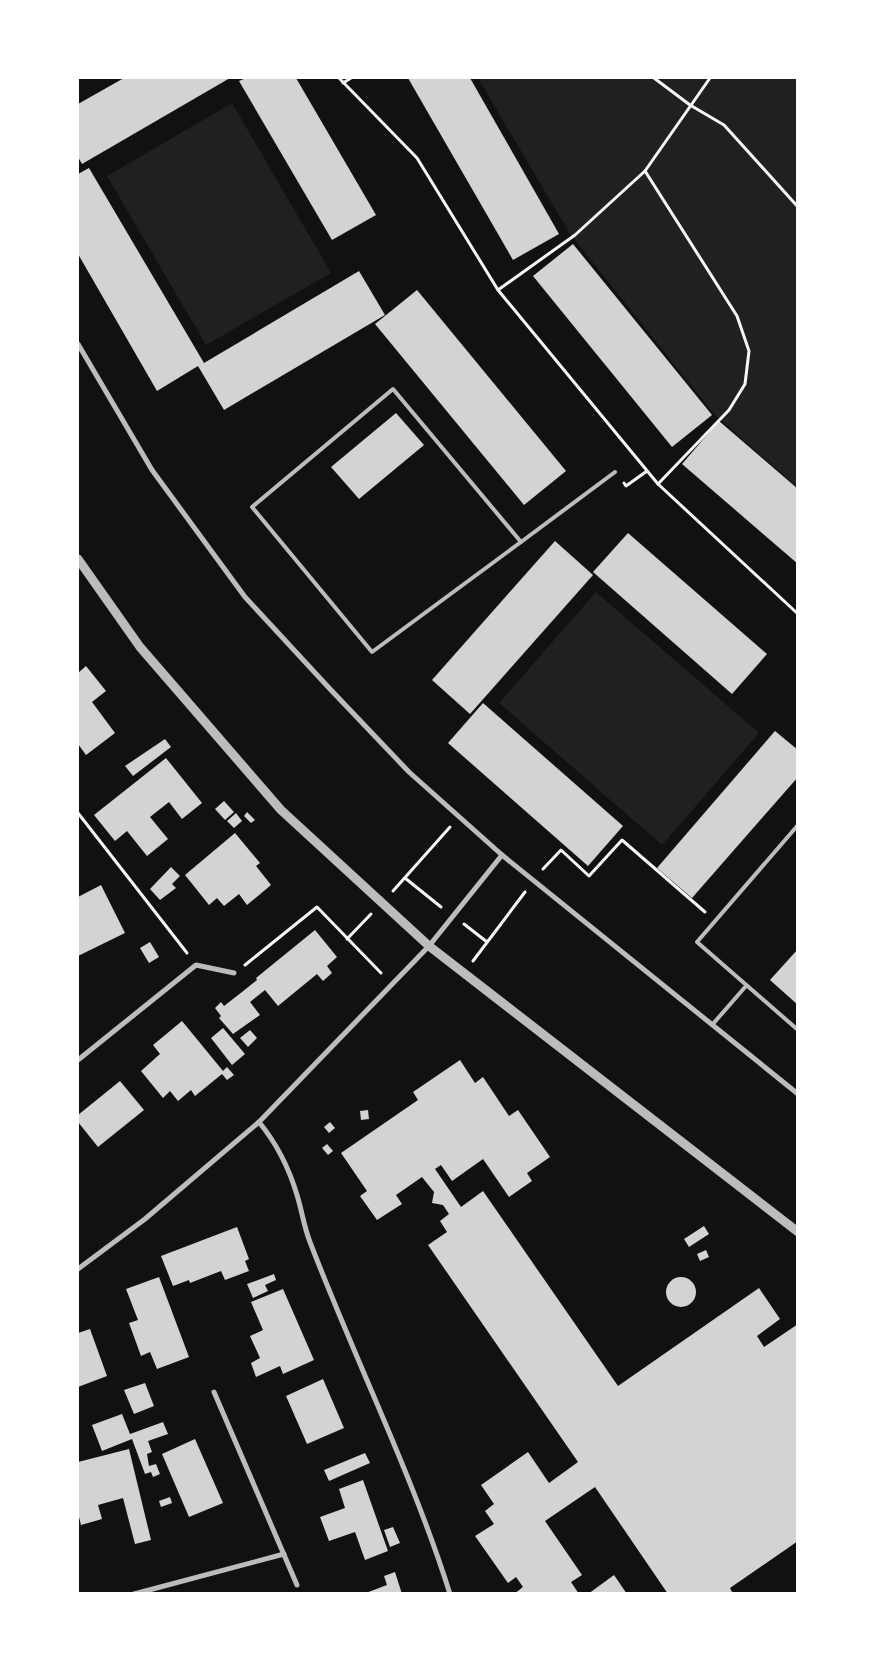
<svg xmlns="http://www.w3.org/2000/svg" width="875" height="1671" font-family="'Source Sans 3',sans-serif">
<style>
.green{fill:#202020}
.building{fill:#d3d3d3}
.lines{fill:none;stroke-linecap:round;stroke-linejoin:round}
.path{stroke:#f5f5f5;stroke-width:3}
.service{stroke:#bcbcbc;stroke-width:4}
.minor{stroke:#bcbcbc;stroke-width:5}
.tertiary{stroke:#bcbcbc;stroke-width:9}
</style>
<rect width="100%" height="100%" fill="#111"/>
<g class="green">
<polygon points="478,78 797,78 797,487 714,414 570,234"/>
<polygon points="232,103 331,273 206,345 107,176"/>
<polygon points="596,592 759,733 662,845 499,703"/>
</g>
<g class="building">
<polygon points="124,78 230,78 82,164 78,157 78,104"/>
<polygon points="246,78 296,78 376,215 332,240 239,81"/>
<polygon points="408,78 470,78 559,234 513,260"/>
<polygon points="89,168 204,363 359,271 385,315 224,410 198,366 157,391 78,254 78,174"/>
<polygon points="573,244 712,415 672,447 533,276"/>
<polygon points="417,290 566,471 524,505 375,324"/>
<polygon points="396,413 424,445 359,499 331,467"/>
<polygon points="719,421 798,489 798,564 682,464"/>
<polygon points="628,533 767,654 732,694 593,572"/>
<polygon points="555,541 593,575 470,714 432,680"/>
<polygon points="86,666 106,691 92,702 115,733 86,755 78,744 78,673"/>
<polygon points="483,703 623,826 588,866 448,743"/>
<polygon points="775,731 798,750 798,777 692,898 657,868"/>
<polygon points="165,739 171,747 133,776 125,766"/>
<polygon points="166,758 202,803 182,819 169,802 150,817 168,839 147,856 127,831 115,841 94,815"/>
<polygon points="224,801 234,812 225,820 215,809"/>
<polygon points="247,812 255,820 251,823 244,816"/>
<polygon points="236,813 242,821 234,828 227,821"/>
<polygon points="235,833 260,863 256,866 271,885 247,905 239,894 224,906 217,898 209,905 185,875"/>
<polygon points="171,867 180,876 172,884 176,888 160,900 150,889"/>
<polygon points="101,885 125,933 78,956 78,897"/>
<polygon points="315,930 337,957 327,966 332,973 323,981 317,974 278,1006 265,990 250,1002 260,1015 233,1034 219,1018 221,1016 215,1008 221,1002 224,1006 242,992 257,980 256,978"/>
<polygon points="150,942 159,957 149,963 140,948"/>
<polygon points="798,949 798,1005 770,980"/>
<polygon points="182,1021 223,1071 227,1067 234,1075 227,1080 222,1074 195,1096 191,1090 178,1101 170,1091 163,1098 141,1071 160,1054 153,1045"/>
<polygon points="223,1028 245,1054 232,1065 211,1038"/>
<polygon points="250,1030 257,1038 248,1047 240,1038"/>
<polygon points="460,1060 475,1083 483,1077 509,1116 518,1110 550,1157 527,1173 532,1181 509,1197 483,1159 452,1181 441,1165 435,1169 461,1207 483,1191 618,1386 759,1288 780,1319 757,1336 764,1347 798,1324 798,1541 730,1588 733,1594 668,1594 595,1487 545,1521 582,1575 571,1582 579,1594 514,1594 523,1587 516,1577 508,1583 475,1536 494,1524 485,1511 494,1504 481,1485 528,1452 549,1483 578,1462 428,1245 447,1232 440,1221 449,1214 443,1205 432,1203 434,1192 422,1177 396,1195 402,1204 377,1220 360,1196 367,1191 341,1153 418,1100 413,1092"/>
<polygon points="120,1081 144,1110 98,1147 78,1122 78,1115"/>
<polygon points="368,1110 369,1119 361,1120 360,1111"/>
<polygon points="330,1122 335,1128 329,1133 324,1127"/>
<polygon points="327,1144 333,1151 328,1155 322,1148"/>
<polygon points="704,1226 709,1234 689,1247 684,1239"/>
<polygon points="237,1227 249,1259 245,1261 249,1271 225,1280 221,1271 190,1283 189,1280 173,1286 161,1256"/>
<polygon points="706,1250 709,1257 700,1261 697,1254"/>
<polygon points="274,1274 276,1280 265,1285 268,1291 253,1298 247,1284"/>
<polygon points="159,1277 189,1357 157,1369 150,1352 141,1356 129,1323 138,1320 126,1289"/>
<circle cx="681" cy="1292" r="15"/>
<polygon points="283,1289 314,1360 283,1374 280,1366 256,1377 251,1363 260,1358 250,1336 263,1330 251,1302"/>
<polygon points="90,1329 107,1376 78,1387 78,1333"/>
<polygon points="323,1379 344,1428 307,1444 286,1396"/>
<polygon points="145,1383 154,1406 134,1414 124,1390"/>
<polygon points="122,1414 130,1434 163,1422 168,1434 148,1441 152,1452 147,1454 149,1466 156,1464 160,1474 153,1477 151,1472 145,1474 132,1439 102,1451 92,1425"/>
<polygon points="195,1439 223,1503 189,1517 162,1454"/>
<polygon points="129,1449 151,1540 135,1544 123,1498 98,1505 102,1519 81,1525 78,1513 78,1462"/>
<polygon points="365,1453 370,1463 329,1481 324,1470"/>
<polygon points="363,1480 388,1551 365,1560 355,1532 329,1541 320,1517 345,1508 339,1489"/>
<polygon points="170,1497 172,1503 161,1507 159,1501"/>
<polygon points="393,1527 400,1543 390,1547 384,1530"/>
<polygon points="395,1572 402,1594 363,1594 387,1585 384,1576"/>
<polygon points="614,1575 627,1594 588,1594"/>
</g>
<g class="lines">
<g class="path">
<polyline points="339,78 417,158 498,290 658,484 798,614"/>
<polyline points="654,78 690,105 724,125 798,207"/>
<polyline points="343,83 351,78"/>
<polyline points="645,171 737,316 749,351 745,384 729,410 658,484"/>
<polyline points="498,290 575,235 645,171 710,78"/>
<polyline points="624,483 626,486 647,471"/>
<polyline points="78,813 187,953"/>
<polyline points="543,869 561,850 589,876 622,840 705,912"/>
<polyline points="405,878 441,907"/>
<polyline points="393,891 450,827"/>
<polyline points="464,924 487,942"/>
<polyline points="347,939 371,914"/>
<polyline points="473,961 525,892"/>
<polyline points="245,965 317,907 381,973"/>
</g>
<g class="service">
<polygon points="393,389 521,542 372,652 252,507"/>
<polyline points="521,542 615,472"/>
<polyline points="798,825 697,942 798,1030"/>
<polyline points="712,1025 746,986"/>
</g>
<g class="minor">
<polyline points="78,344 152,470 245,597 330,689 409,772 502,855 798,1094"/>
<polyline points="78,1060 196,965 234,973"/>
<path d="M259 1122C277 1144 289 1168 297 1195 302 1211 304 1227 310 1242 355 1360 412 1473 450 1594"/>
<polyline points="78,1269 145,1219 259,1122 429,946 502,855"/>
<polyline points="214,1392 297,1585"/>
<polyline points="134,1594 284,1554"/>
</g>
<polyline class="tertiary" points="78,559 140,647 281,810 429,946 798,1232"/>
</g>
<rect width="875" height="1671" fill="none" stroke="#ffffff" stroke-width="158"/>
</svg>
